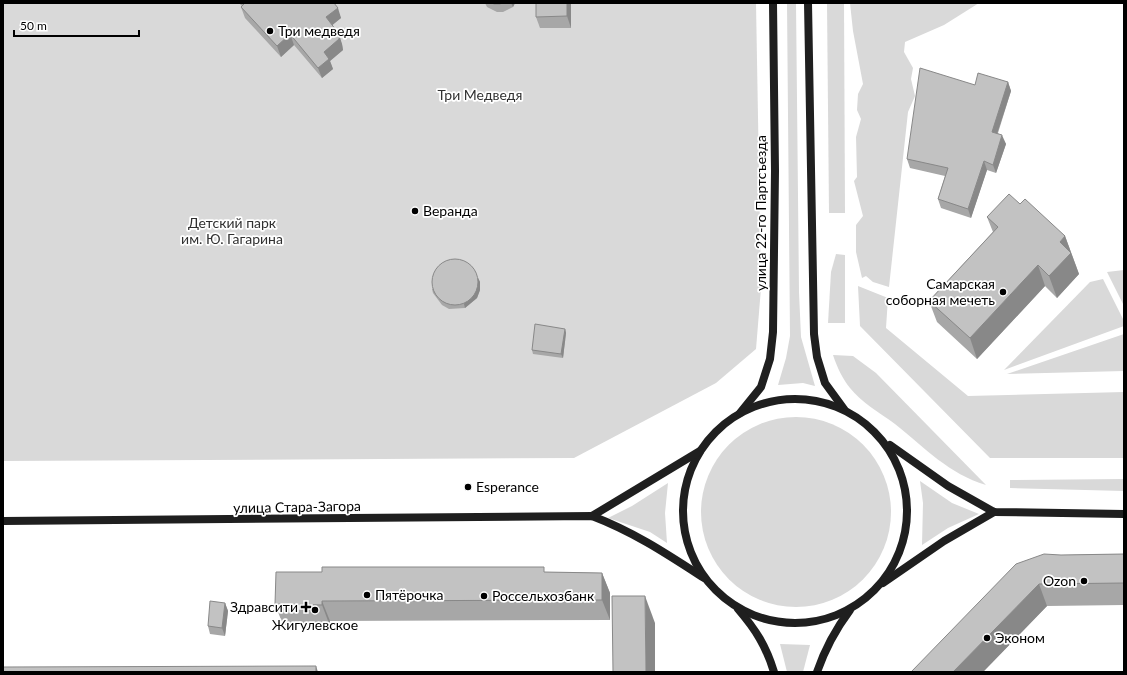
<svg xmlns="http://www.w3.org/2000/svg" width="1127" height="675" font-family="Lato,sans-serif">
<style>
.green{fill:#d9d9d9}
.lines{fill:none;stroke-linecap:round;stroke-linejoin:round}
.secondary{stroke:#1f1f1f;stroke-width:8}
.wall{fill:#a7a7a7}
.shaded-wall{fill:#888}
.building{fill:#c2c2c2;stroke:#888}
.poi-dot{fill:#000;stroke:#fff;stroke-width:1.5}
.labels{text-anchor:middle;stroke-width:3.5;stroke-linejoin:round;paint-order:stroke}
.poi-label{font-size:14px;fill:#000;stroke:#fff;text-anchor:start}
.park-label{font-size:14px;fill:#303030;stroke:#fff}
.street-label{font-size:14px;fill:#000;stroke:#fff}
</style>
<rect width="100%" height="100%" fill="#fff"/>
<g class="green">
<polygon points="3,3 756,3 761,288 756,349 716,383 574,458 3,461"/>
<polygon points="787,3 796,3 799,292 801,337 815,386 803,383 778,385 786,358 790,336"/>
<polygon points="827,3 844,3 845,213 829,213"/>
<polygon points="850,3 979,3 944,25 905,42 904,52 913,68 911,79 915,96 908,112 889,287 873,282 866,276 862,278 856,252 856,225 863,216 854,181 857,177 856,137 861,119 857,110 858,94 863,84 853,31"/>
<polygon points="836,254 845,255 845,323 828,323 831,272"/>
<polygon points="1124,270 1124,306 1107,272"/>
<polygon points="1103,279 1124,321 1124,326 1004,370 1090,282"/>
<polygon points="858,286 888,298 886,328 968,396 1124,392 1124,458 990,458 860,326"/>
<polygon points="1124,334 1124,371 1007,374"/>
<path d="M833 355 853 356 876 373 986 485C949 474 925 448 895 424 880 413 861 402 850 388 842 378 837 367 833 355Z"/>
<circle cx="796" cy="512" r="95"/>
<polygon points="1124,479 1124,491 1010,488 1010,480"/>
<polygon points="920,481 952,503 979,514 948,528 922,545 923,503"/>
<polygon points="668,483 665,513 667,543 650,532 608,518 632,506"/>
<polygon points="780,644 810,645 803,672 787,672"/>
</g>
<g class="lines">
<g class="secondary">
<polyline points="808,3 814,334 817,357 825,383 844,409"/>
<circle cx="795" cy="511" r="112"/>
<polyline points="740,413 761,387 770,359 773,332 775,171 773,3"/>
<polyline points="890,445 948,486 994,512 1124,514"/>
<polyline points="592,516 700,451"/>
<path d="M3 521 592 516C634 532 667 554 704 578"/>
<polyline points="883,583 944,541 994,512"/>
<path d="M738 609C756 630 766 646 774 672"/>
<path d="M817 672C825 649 835 630 850 610"/>
</g>
</g>
<g class="wall">
<polygon points="239,3 334,3 341,18 332,25 342,44 343,50 330,61 333,69 322,78 294,45 281,57 245,18 241,7 242,6"/>
<polygon points="485,3 515,3 513,7 503,12 497,12 487,7"/>
<polygon points="536,3 571,3 571,28 540,28 536,17"/>
<polygon points="1008,82 1011,91 998,133 1006,144 996,173 987,170 971,218 941,208 938,199 945,176 910,168 907,159 975,85"/>
<polygon points="1020,204 1065,236 1079,274 1057,298 1045,286 977,359 937,322 929,301 993,232 987,217"/>
<polygon points="478,278 480,282 480,290 477,298 465,308 449,309 442,305 433,293 432,289"/>
<polygon points="565,329 566,333 563,358 533,354 532,350"/>
<polygon points="1124,554 1124,605 1047,606 983,672 911,672 1061,555"/>
<polygon points="546,572 602,573 610,593 610,620 330,621 330,626 283,625 275,604"/>
<polygon points="225,603 228,611 225,636 210,634 208,626"/>
</g>
<g class="shaded-wall">
<polygon points="511,3 515,3 513,7"/>
<polygon points="567,3 571,3 571,28 567,16"/>
<polygon points="338,8 341,18 330,27 326,17"/>
<polygon points="290,34 294,45 281,57 277,46"/>
<polygon points="339,34 342,44 343,50 330,61 333,69 322,78 318,68 324,52"/>
<polygon points="1008,82 1011,91 995,140 992,132"/>
<polygon points="1002,135 1006,144 996,173 993,165"/>
<polygon points="984,161 987,170 971,218 968,209"/>
<polygon points="1065,236 1079,274 1057,298 1049,276 1060,242"/>
<polygon points="1038,265 1045,286 977,359 970,338"/>
<polygon points="478,278 480,282 480,290 477,298 465,308 464,304"/>
<polygon points="565,329 566,333 563,358 561,354"/>
<polygon points="602,573 610,593 610,620 602,600"/>
<polygon points="1039,584 1047,606 983,672 953,672"/>
<polygon points="645,596 655,623 655,672 646,672"/>
<polygon points="322,601 330,621 330,626 322,605"/>
<polygon points="225,603 228,611 225,636 222,628"/>
<polygon points="316,666 318,672 316,672"/>
</g>
<g class="building">
<polygon points="245,3 334,3 338,8 326,17 339,34 339,39 324,52 329,59 318,68 290,34 277,46 241,7"/>
<polygon points="492,3 502,3 500,4 494,4"/>
<polygon points="536,3 567,3 567,16 536,17"/>
<polygon points="920,68 975,85 978,73 1008,82 992,132 1002,135 993,165 984,161 968,209 938,199 948,168 907,159"/>
<polygon points="1009,194 1020,204 1025,199 1065,236 1060,242 1071,253 1049,276 1038,265 970,338 929,301 998,227 987,217"/>
<circle cx="455" cy="282" r="23"/>
<polygon points="535,324 565,329 561,354 532,350"/>
<polygon points="1044,554 1061,555 1124,554 1124,583 1039,584 953,672 911,672 1016,564"/>
<polygon points="322,567 544,567 544,572 602,573 602,600 322,601 322,605 275,604 276,572 322,572"/>
<polygon points="612,596 645,596 646,672 613,672"/>
<polygon points="210,601 225,603 222,628 208,626"/>
<polygon points="316,666 316,672 3,672 3,667"/>
</g>
<g class="poi-dot">
<circle cx="270" cy="31" r="4"/>
<circle cx="415" cy="211" r="4"/>
<circle cx="1003" cy="292" r="4"/>
<circle cx="468" cy="487" r="4"/>
<circle cx="1084" cy="581" r="4"/>
<circle cx="367" cy="595" r="4"/>
<circle cx="484" cy="596" r="4"/>
<path d="M304 601h4v4h4v4h-4v4h-4v-4h-4v-4h4z"/>
<circle cx="315" cy="610" r="4"/>
<circle cx="987" cy="638" r="4"/>
</g>
<g class="labels">
<g class="poi-label">
<text x="278" y="36">Три медведя</text>
<text x="423" y="216">Веранда</text>
<text x="995" y="289" text-anchor="end">Самарская<tspan x="995" dy="16">соборная мечеть</tspan></text>
<text x="476" y="492">Esperance</text>
<text x="1076" y="586" text-anchor="end">Ozon</text>
<text x="375" y="600">Пятёрочка</text>
<text x="492" y="601">Россельхозбанк</text>
<text x="298" y="612" text-anchor="end">Здравсити</text>
<text x="315" y="630" text-anchor="middle">Жигулевское</text>
<text x="995" y="643">Эконом</text>
</g>
<g class="park-label">
<text x="480" y="100">Три Медведя</text>
<text x="232" y="228">Детский парк<tspan x="232" dy="16">им. Ю. Гагарина</tspan></text>
</g>
<g class="street-label">
<text transform="translate(761 213) rotate(-90)" y="5">улица 22-го Партсъезда</text>
<text transform="translate(297 507) rotate(-1)" y="5">улица Стара-Загора</text>
</g>
</g>
<rect width="1127" height="675" fill="none" stroke="#000000" stroke-width="8"/>
<path d="M14 30v6h125v-6" fill="none" stroke="#000000" stroke-width="2"/>
<text x="20" y="30" font-size="12" fill="#000000" stroke="#ffffff" stroke-width="3" paint-order="stroke">50 m</text>
</svg>
